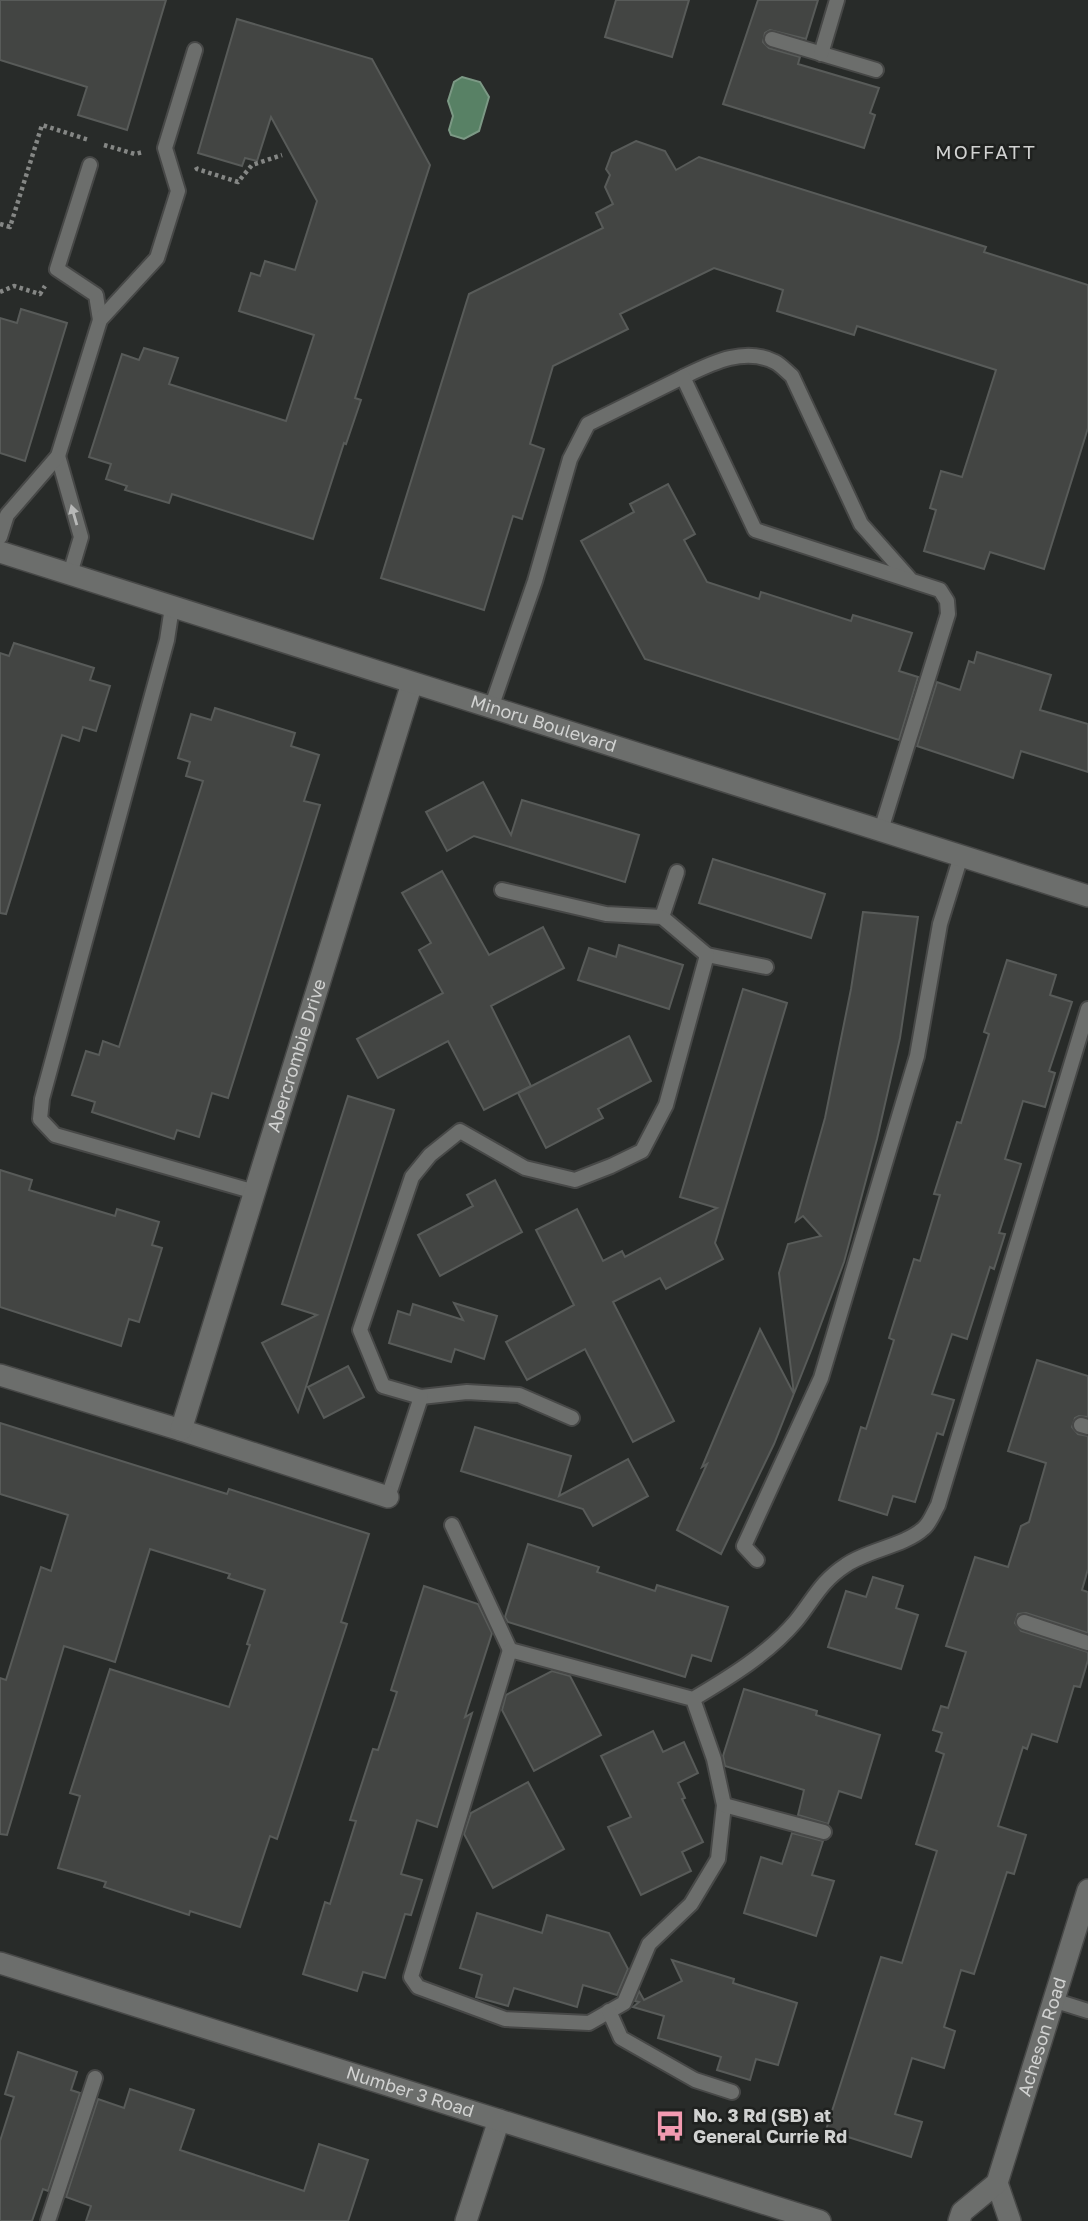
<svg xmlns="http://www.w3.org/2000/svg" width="1088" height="2221" font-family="'Golos Text',sans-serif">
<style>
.water{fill:#588165;stroke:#7c9985;stroke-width:2}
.building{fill:#434543;stroke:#585b59;stroke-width:2}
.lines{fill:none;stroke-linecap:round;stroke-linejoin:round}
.service-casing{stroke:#474847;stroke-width:18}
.minor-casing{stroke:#474847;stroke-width:24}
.tertiary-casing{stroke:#474847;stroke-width:24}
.secondary-casing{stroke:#474847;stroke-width:24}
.path{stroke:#858785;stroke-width:4.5;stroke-dasharray:3.5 3.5;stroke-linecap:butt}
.service{stroke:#6c6e6c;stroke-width:14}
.minor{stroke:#6c6e6c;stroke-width:21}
.tertiary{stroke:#6c6e6c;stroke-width:21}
.secondary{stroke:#6c6e6c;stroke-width:21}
.oneway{fill:#b8b9b8}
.labels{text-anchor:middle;stroke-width:5;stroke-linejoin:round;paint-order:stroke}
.street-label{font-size:18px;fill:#d1d2d1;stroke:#1f211f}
.poi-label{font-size:18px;font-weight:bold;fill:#d1d2d1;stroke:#1f211f;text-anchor:start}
.neighbourhood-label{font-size:19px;letter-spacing:2px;fill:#d1d2d1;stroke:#1f211f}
</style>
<rect width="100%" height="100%" fill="#282b29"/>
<polygon class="water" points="462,77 480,82 489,97 479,131 464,139 451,135 449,130 453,116 448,101 454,82"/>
<g class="building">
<polygon points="0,0 166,0 127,130 78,115 87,87 0,60"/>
<polygon points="616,0 689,0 672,57 605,37"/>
<polygon points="758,0 818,0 806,39 770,30 765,33 763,42 769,48 800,57 798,64 879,88 870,113 875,115 864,148 723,104"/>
<polygon points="237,19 372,59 430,165 355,398 361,400 346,444 344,443 313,539 172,494 169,503 125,490 127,486 106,479 111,464 89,457 122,354 139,360 144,348 178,358 169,384 286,421 314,335 239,311 251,273 260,276 265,261 295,270 317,201 271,117 257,161 245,158 242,166 198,153"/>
<polygon points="636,141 665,151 676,170 699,157 986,247 984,252 1088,285 1088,428 1044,569 990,552 984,569 924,551 936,510 930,508 941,471 962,477 996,370 857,326 854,335 777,311 783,290 714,268 620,314 628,329 553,366 530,444 544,449 522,519 513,516 484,610 381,578 469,294 603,228 596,213 613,204 605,187 610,175 606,169 612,153"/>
<polygon points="21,309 67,323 25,461 0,453 0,318 17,323"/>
<polygon points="668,484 695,534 684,540 707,582 759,599 761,592 851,621 853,615 912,633 899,671 918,677 899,740 645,659 581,541 634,512 630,504"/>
<polygon points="14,643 94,668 90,680 110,686 96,731 83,727 79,741 62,735 6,914 0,913 0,653 9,656"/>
<polygon points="977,652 1051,675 1040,710 1088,724 1088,772 1021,751 1013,778 917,746 937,682 960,690 969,661 974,663"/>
<polygon points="215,708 295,733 291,746 319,755 304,801 320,805 228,1098 212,1093 199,1137 177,1130 174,1139 92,1112 95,1102 72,1095 86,1051 99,1055 103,1041 119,1047 203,781 186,776 190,762 178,758 191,714 211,720"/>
<polygon points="483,782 511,835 522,800 639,835 625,882 474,836 447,851 426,812"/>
<polygon points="713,859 825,894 811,938 699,903"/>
<polygon points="442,871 489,955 543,927 564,968 491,1006 531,1086 484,1110 448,1041 378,1078 357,1039 443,993 419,950 431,943 402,893"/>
<polygon points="863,912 918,917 900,1038 877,1139 844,1262 812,1348 774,1444 721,1554 677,1530 707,1464 702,1467 760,1329 794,1394 779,1273 788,1244 821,1236 803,1216 796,1221 825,1118 851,989"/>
<polygon points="619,945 683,965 669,1009 578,980 589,948 616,957"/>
<polygon points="1007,960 1056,975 1050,995 1072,1002 1049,1071 1055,1073 1045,1107 1023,1101 1005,1159 1021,1164 999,1233 1005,1234 994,1269 990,1267 967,1339 952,1334 932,1394 954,1400 943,1435 937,1433 915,1502 893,1496 887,1515 839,1500 861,1427 866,1429 894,1340 889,1338 914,1259 920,1261 940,1195 934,1194 957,1122 961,1123 989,1034 984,1032"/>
<polygon points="743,989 787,1003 715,1243 723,1259 666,1289 660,1278 613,1302 674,1421 633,1442 585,1349 527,1380 506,1342 574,1305 536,1230 577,1209 603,1261 622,1251 625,1257 717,1208 680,1197"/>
<polygon points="629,1036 651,1081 598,1109 603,1118 546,1148 518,1093"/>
<polygon points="348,1096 394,1110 298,1412 262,1343 317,1315 282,1304"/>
<polygon points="0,1170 32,1180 29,1190 115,1216 117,1209 159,1222 152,1245 162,1248 139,1322 129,1319 121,1346 0,1307"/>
<polygon points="495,1180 522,1232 440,1276 418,1235 473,1206 467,1195"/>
<polygon points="454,1303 497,1316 484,1359 455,1349 451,1362 389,1343 398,1311 410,1315 413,1304 463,1320"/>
<polygon points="1037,1360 1088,1376 1088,1417 1079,1416 1075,1418 1072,1427 1078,1434 1088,1436 1088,1569 1082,1590 1088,1592 1088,1633 1026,1613 1018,1614 1015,1623 1021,1631 1088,1652 1088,1660 1080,1687 1074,1686 1057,1742 1032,1734 1027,1749 1023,1747 998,1826 1026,1835 1014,1874 1007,1872 974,1974 961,1970 944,2027 955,2031 944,2068 912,2058 895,2114 922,2122 911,2157 826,2130 881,1957 902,1963 937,1851 916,1844 944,1754 936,1751 942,1733 933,1730 941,1706 948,1708 966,1652 946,1646 975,1557 1008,1567 1021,1526 1029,1522 1046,1463 1008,1451"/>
<polygon points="348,1366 364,1397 324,1418 308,1387"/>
<polygon points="0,1423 227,1494 229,1489 369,1534 341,1622 347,1624 277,1839 270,1836 240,1927 190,1911 189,1915 104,1887 106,1882 58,1868 80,1796 70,1793 110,1669 229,1707 250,1645 247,1644 265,1590 228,1578 230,1574 150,1549 115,1662 64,1646 7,1835 0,1834 0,1678 6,1680 41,1567 51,1571 68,1515 0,1494"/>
<polygon points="475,1427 571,1456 559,1496 628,1459 648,1496 593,1526 583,1509 461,1471"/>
<polygon points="528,1544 599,1567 597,1572 655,1591 657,1585 728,1607 711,1661 692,1655 685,1677 508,1622 505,1617"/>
<polygon points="873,1577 903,1586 896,1608 918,1615 901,1669 828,1647 846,1591 866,1597"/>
<polygon points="424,1586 478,1604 492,1633 465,1717 472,1713 437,1827 417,1820 401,1874 422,1880 411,1915 405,1914 385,1978 363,1972 357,1991 303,1974 325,1902 330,1904 356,1821 350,1820 373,1749 378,1750 397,1692 391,1690"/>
<polygon points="552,1671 570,1676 601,1735 534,1771 502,1710 506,1695"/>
<polygon points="744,1689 817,1711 816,1715 880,1735 861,1798 839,1791 828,1824 798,1815 804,1790 725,1766 723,1756"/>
<polygon points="653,1731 663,1752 684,1742 698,1773 678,1783 685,1798 682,1799 703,1842 682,1852 691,1871 641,1895 608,1827 631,1817 601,1756"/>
<polygon points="528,1782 564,1849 493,1888 464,1834 471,1813"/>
<polygon points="792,1833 823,1841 812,1875 834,1881 816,1936 744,1913 761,1857 782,1864"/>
<polygon points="477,1913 542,1933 547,1915 609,1933 628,1969 617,1995 583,1985 577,2007 514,1988 508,2006 476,1997 482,1975 460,1968"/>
<polygon points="672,1960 734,1979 733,1983 797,2003 778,2065 756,2059 750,2080 717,2070 721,2057 658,2038 664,2016 633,2007 639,2002 635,2001 639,1991 644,2000 682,1981"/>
<polygon points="18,2052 77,2072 71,2090 80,2093 48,2191 43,2189 32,2221 0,2221 0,2141 14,2097 5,2094"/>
<polygon points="130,2089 194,2110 180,2150 304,2191 319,2144 368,2160 348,2221 86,2221 91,2206 66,2197 98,2099 124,2108"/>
</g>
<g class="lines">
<g class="service-casing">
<g id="service">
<polyline points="772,39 876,70"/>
<polyline points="821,54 837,0"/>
<polyline points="90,165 57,269 96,295 100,320"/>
<path d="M683 377C710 364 744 346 775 362 781 365 787 372 792 376L861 524 909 578"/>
<polyline points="58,456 81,537 70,574"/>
<polyline points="0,537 7,515 58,456 100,320 157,258 178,191 165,148 195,50"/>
<polyline points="172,607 167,640 42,1099 40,1119 55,1135 255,1192"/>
<polyline points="491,708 535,581 570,459 588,424 683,377 755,530 940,590 947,601 948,614 881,830"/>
<polyline points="662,917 677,872"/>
<polyline points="707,955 766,967"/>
<polyline points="421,1397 467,1392 519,1395 572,1418"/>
<polyline points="1081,1425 1088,1427"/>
<polyline points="388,1497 421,1397 383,1386 360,1330 412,1177 430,1155 460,1131 525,1168 575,1180 611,1166 642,1151 666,1105 707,955 662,917 606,914 502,890"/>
<polyline points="452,1525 510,1650"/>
<polyline points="757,1560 744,1546 821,1378 917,1056 940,924 961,856"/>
<polyline points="1024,1622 1088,1643"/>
<path d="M693 1699 714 1759 724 1805 718 1859 691 1904 649 1944 624 2003 589 2023 505 2019 418 1987 411 1977 510 1650 693 1699C730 1677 768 1654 796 1621 814 1599 820 1582 846 1565 867 1550 905 1546 924 1528 930 1523 934 1512 938 1505L1088 1009"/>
<polyline points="724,1805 824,1832"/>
<polyline points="1053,2000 1088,2011"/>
<polyline points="609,2011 621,2038 695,2080 732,2092"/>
<polyline points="48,2221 95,2078"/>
</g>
</g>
<g class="minor-casing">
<g id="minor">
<polyline points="0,1375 181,1430 388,1497"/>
<path id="s1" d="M181 1430 412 683"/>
<polyline points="997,2183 1010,2221"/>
<polyline points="466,2221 499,2120"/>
<path id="s2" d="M959 2221 962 2212 997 2183 1088 1890"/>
</g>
</g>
<g class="tertiary-casing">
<g id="tertiary">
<path id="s3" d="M0 552 1088 896"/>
</g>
</g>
<g class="secondary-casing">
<g id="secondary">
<path id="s4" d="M0 1963 820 2221"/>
</g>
</g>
<g class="path">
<polyline points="104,145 135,154 143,152"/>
<polyline points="196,167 197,169 238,182 252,165 282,155"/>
<polyline points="0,224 10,227 42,125 89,140"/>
<polyline points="0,292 14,286 40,294 45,286"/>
</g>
<use href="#service" class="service"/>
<use href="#minor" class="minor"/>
<use href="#tertiary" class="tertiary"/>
<use href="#secondary" class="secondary"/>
</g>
<defs><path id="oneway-solid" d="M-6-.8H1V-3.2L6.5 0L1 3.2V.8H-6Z" transform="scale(1.75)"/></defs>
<use class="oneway" href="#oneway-solid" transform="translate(74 515) rotate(-106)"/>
<defs>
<g id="bus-bare" transform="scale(2.415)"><path d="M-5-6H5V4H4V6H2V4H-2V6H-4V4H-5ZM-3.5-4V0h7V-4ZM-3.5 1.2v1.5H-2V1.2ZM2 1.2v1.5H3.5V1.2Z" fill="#f29ab0" stroke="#1f211f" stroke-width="2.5" paint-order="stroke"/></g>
</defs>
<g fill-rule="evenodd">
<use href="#bus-bare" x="670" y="2126"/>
</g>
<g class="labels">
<g class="street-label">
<text dy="6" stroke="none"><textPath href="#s3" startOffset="570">Minoru Boulevard</textPath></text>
<text dy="6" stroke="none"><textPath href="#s1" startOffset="392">Abercrombie Drive</textPath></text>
<text dy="6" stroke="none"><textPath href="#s2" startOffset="208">Acheson Road</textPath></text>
<text dy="6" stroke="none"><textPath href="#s4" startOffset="430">Number 3 Road</textPath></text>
</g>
<g class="poi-label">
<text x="693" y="2122">No. 3 Rd (SB) at<tspan x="693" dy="21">General Currie Rd</tspan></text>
</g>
<g class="neighbourhood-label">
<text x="986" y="159">MOFFATT</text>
</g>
</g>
</svg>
